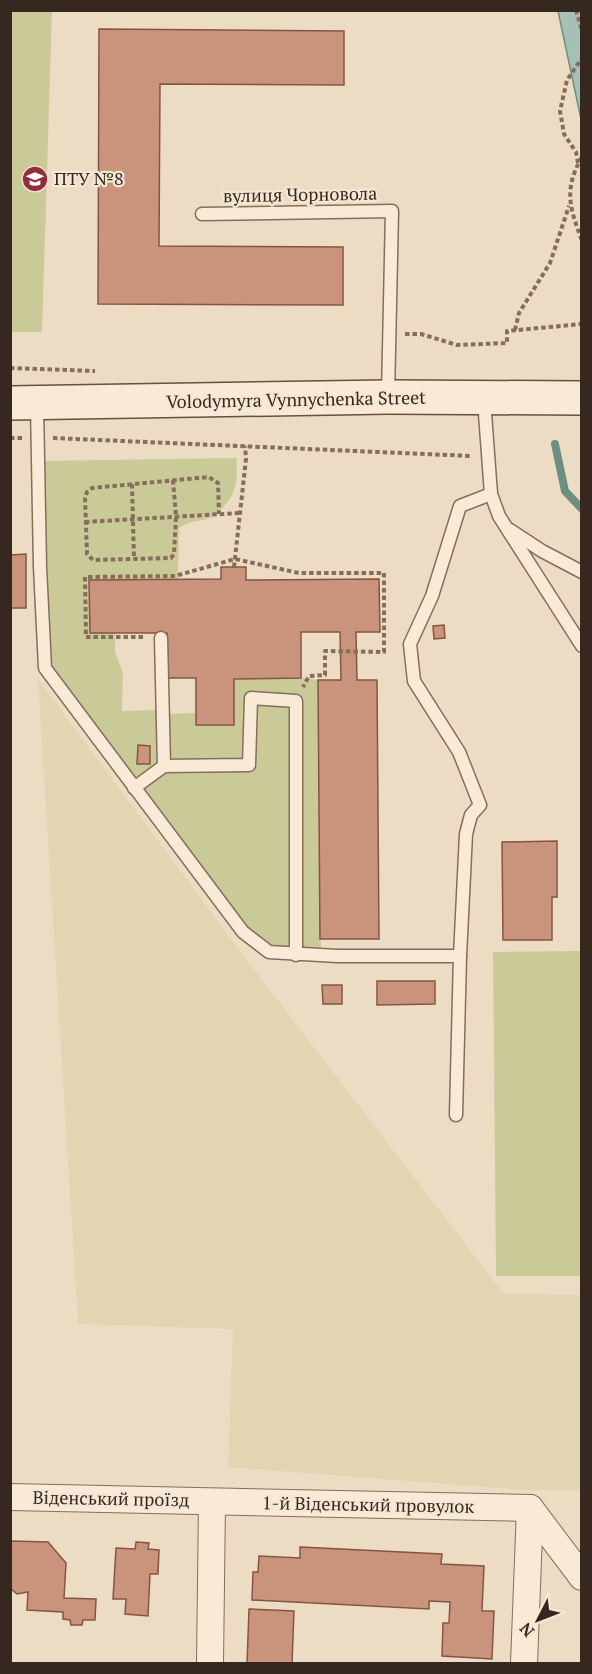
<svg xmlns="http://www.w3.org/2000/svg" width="592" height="1674" font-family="'PT Serif',serif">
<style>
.farmland{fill:#e2d5b2}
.green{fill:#caca99}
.water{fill:#a6c0b5;stroke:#6d8e82;stroke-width:1.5}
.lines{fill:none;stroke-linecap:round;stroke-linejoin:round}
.stream{stroke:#6d8e82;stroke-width:8}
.building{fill:#ca937b;stroke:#855542;stroke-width:1.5}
.lane-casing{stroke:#876d5b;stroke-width:15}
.street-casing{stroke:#876d5b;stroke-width:28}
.secondary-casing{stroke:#694f3e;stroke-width:36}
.path{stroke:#876d5b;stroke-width:4;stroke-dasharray:4.5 3;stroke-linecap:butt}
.lane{stroke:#f8ead7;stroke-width:12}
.street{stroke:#f8ead7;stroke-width:26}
.secondary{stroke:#f8ead7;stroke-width:33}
.labels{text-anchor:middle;stroke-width:4.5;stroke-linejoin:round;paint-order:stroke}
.poi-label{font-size:18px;fill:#37281f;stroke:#f4e7d4;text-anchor:start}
.street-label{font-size:18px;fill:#37281f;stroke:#f4e7d4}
</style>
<rect width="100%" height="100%" fill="#eddcc4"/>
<polygon class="farmland" points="38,679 249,963 503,1293 581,1295 581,1490 523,1490 228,1467 233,1329 78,1324"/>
<g class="green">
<polygon points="11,10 52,11 42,332 11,332"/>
<path d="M237 458C236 467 238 479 235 487 232 499 219 515 207 519 197 522 188 521 179 528L178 579 89 580 90 633H115V652L123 673 122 711 155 710 159 714 196 713V725H234V679L301 678 318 680 321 954 268 951 243 930 47 667 40 461Z"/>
<polygon points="581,951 581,1276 496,1276 493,952"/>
</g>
<polygon class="water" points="558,11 581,11 581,119"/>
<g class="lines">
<polyline class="stream" points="555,444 565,491 582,509"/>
</g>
<g class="building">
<polygon points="99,29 344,31 344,85 160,84 159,246 343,247 343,305 98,304"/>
<polygon points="26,554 26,608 10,608 10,555"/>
<polygon points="221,567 246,567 246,580 379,579 380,632 356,632 357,680 377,680 379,939 320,939 318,680 341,680 340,632 301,632 301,678 234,679 234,725 196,725 196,678 168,678 167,633 90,633 89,580 221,579"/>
<polygon points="444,625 445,638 434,639 433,626"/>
<polygon points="138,745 150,746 150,764 137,764"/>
<polygon points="557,841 557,897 552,897 552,940 503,940 502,842"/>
<polygon points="377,981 435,981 435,1004 377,1005"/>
<polygon points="322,985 342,985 342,1004 323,1004"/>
<polygon points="10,1541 48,1542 66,1563 64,1598 96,1599 95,1620 83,1620 82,1625 71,1625 70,1620 63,1619 63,1612 27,1610 28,1592 17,1594 10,1588"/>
<polygon points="136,1542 149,1543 148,1549 159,1550 158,1574 150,1574 148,1616 125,1614 126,1599 113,1599 116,1548 135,1549"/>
<polygon points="300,1547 442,1554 441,1564 484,1566 482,1611 494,1611 492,1659 442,1656 443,1623 449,1623 450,1602 429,1601 429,1609 252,1600 253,1572 258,1572 259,1556 300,1558"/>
<polygon points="249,1609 294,1611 292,1664 247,1664"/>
</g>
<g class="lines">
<g class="lane-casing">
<g id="lane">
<polyline points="202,214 392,211 388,396"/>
<polyline points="484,400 491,494 499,516 582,646"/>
<polyline points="37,405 40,567 45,668 243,932 269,952 337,956 460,956 456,1115"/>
<polyline points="510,530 542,551 582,572"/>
<polyline points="161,638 164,766"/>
<polyline points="134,788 164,766 249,765 251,698 296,701 296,955"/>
<polyline points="460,956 466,834 471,815 480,805 459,752 414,681 410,644 432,596 460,506 491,494"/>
</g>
</g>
<g class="street-casing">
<g id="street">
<polyline points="10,1497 530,1508"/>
<polyline points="530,1508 582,1577"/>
<polyline points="210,1664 212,1502"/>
<polyline points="524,1664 530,1508"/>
</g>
</g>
<g class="secondary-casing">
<polyline id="secondary" points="10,403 388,397 582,398"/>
</g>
<g class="path">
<polyline points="576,10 582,31"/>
<path d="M582 157C563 190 570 208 582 241"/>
<polyline points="578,163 576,152 564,134 560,111 567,80 582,58"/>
<polyline points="515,330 519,313 550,263 569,206"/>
<polyline points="405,334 421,334 457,345 507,343 507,331 582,324"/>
<polyline points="10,368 95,371"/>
<polyline points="10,438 22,438"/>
<polyline points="53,438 471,456"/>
<polyline points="173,480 176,517 174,554 171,558 93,560 87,554 85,498 87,492 92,488 209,477 218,483 219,514"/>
<polyline points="132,484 134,559"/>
<polyline points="85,522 240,513"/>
<polyline points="234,567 246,459 245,446"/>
<polyline points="143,637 86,637 85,577 175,576 235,559 299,573 384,573 384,652 325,651 325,675 309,676 303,687"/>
</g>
<use href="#lane" class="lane"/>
<use href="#street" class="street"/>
<use href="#secondary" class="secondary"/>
</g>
<defs>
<g id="university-disc" transform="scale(1.35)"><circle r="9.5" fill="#942d3a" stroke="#f4e7d4"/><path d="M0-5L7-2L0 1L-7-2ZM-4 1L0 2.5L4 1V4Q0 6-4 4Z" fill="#fff"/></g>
</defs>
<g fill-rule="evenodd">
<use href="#university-disc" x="35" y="179"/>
</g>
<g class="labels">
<g class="poi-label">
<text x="54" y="185">ПТУ №8</text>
</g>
<g class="street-label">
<text transform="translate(300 195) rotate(-1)" y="6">вулиця Чорновола</text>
<text transform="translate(296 400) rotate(-1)" y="6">Volodymyra Vynnychenka Street</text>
<text transform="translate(111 1499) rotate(1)" y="6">Віденський проїзд</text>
<text transform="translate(368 1505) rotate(1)" y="6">1-й Віденський провулок</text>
</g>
</g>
<rect width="592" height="1674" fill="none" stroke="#37281f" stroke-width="24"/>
<g transform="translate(538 1620) rotate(228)" stroke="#f4e7d4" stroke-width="4.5" paint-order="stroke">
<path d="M0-4.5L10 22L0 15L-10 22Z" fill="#37281f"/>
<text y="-9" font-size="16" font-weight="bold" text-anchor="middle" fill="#37281f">N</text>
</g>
</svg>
